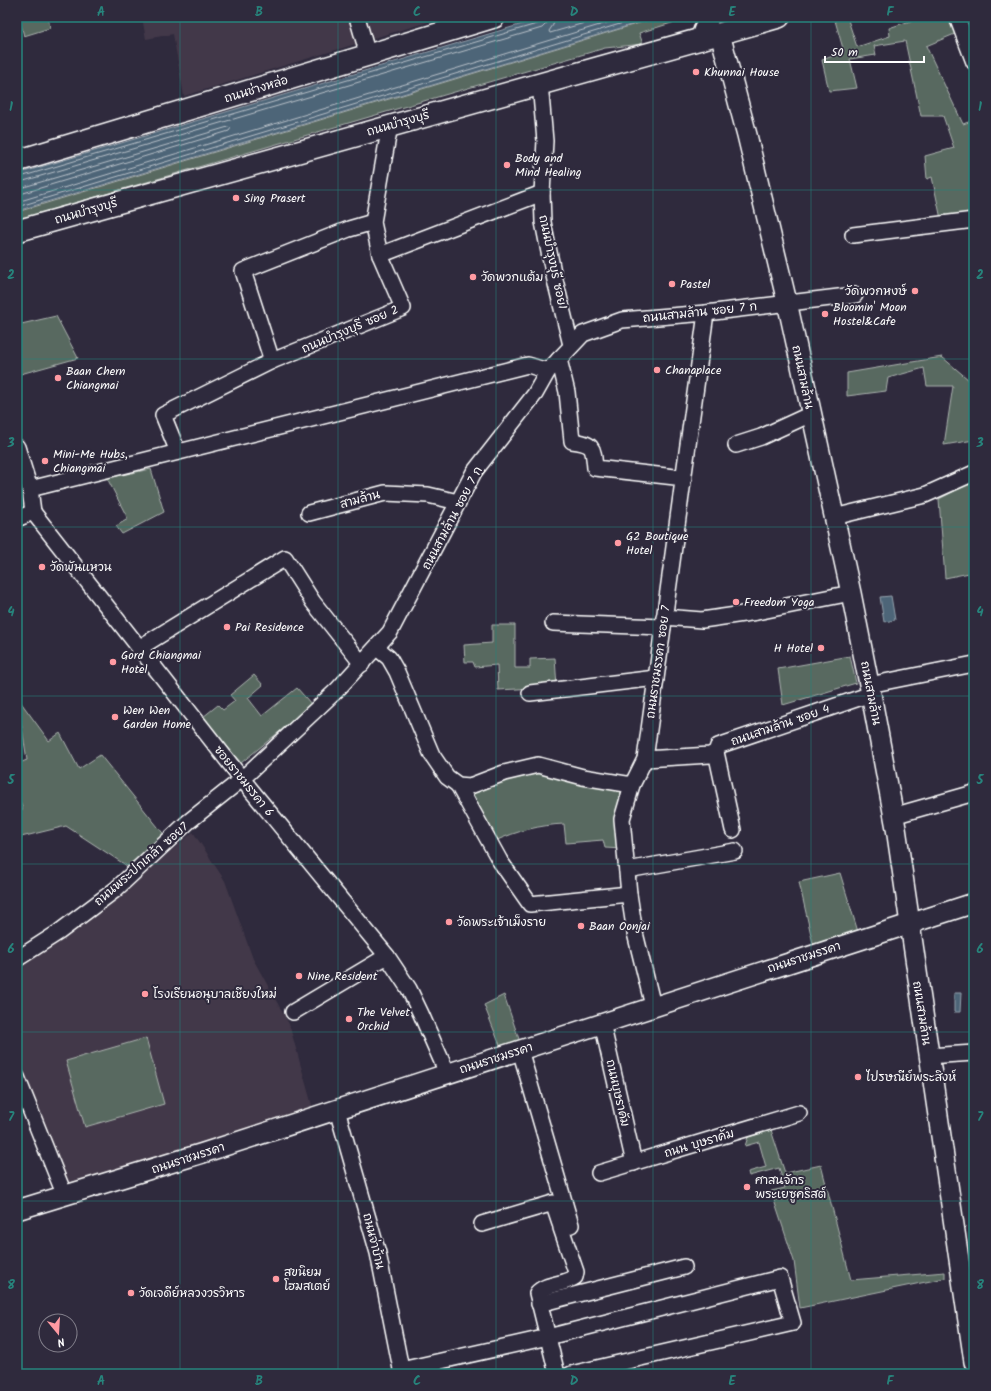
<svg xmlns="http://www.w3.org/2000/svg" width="991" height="1391" font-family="Kalam,'Playpen Sans Thai',sans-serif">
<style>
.built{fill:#433949}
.green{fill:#596960;stroke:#acb4b0}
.water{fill:#4e6578;stroke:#95a3ae}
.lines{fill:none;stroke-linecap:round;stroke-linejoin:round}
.shore{stroke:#b8c1c9;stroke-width:1}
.minor-casing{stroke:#fff;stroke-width:18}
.tertiary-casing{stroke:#fff;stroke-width:22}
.secondary-casing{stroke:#fff;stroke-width:24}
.minor{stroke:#2f2a3d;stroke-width:15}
.tertiary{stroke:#2f2a3d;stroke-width:19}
.secondary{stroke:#2f2a3d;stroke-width:21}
.grid{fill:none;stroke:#27847c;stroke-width:1;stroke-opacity:0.55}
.poi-dot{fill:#ff9aa2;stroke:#2f2a3d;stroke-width:1.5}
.labels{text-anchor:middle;stroke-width:4;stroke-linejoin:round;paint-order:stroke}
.poi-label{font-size:12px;fill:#fff;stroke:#2f2a3d;text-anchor:start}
.street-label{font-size:12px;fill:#fff;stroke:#2f2a3d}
.neatline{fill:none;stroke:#27847c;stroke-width:1.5}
.grid-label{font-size:13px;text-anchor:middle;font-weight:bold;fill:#27847c}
</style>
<rect width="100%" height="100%" fill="#2f2a3d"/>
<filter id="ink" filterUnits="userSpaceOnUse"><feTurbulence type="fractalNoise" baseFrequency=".025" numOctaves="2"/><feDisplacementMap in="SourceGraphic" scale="8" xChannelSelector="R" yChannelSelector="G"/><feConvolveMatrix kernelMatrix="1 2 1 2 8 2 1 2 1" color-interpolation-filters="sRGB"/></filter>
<g filter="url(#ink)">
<g class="built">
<polygon points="142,17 352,17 359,43 184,96 173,34 146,39"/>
<polygon points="361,17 445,17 367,40"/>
<polygon points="193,832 225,881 253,959 289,1024 313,1109 70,1188 17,1067 17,963 114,900"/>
</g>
<g class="green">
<polygon points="19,17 48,17 50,28 24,36"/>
<polygon points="659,17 691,17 639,33 643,44 605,48 17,220 17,212"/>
<polygon points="834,17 847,17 857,47 890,36 889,28 922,17 951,17 957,33 926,46 963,124 974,120 974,215 941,219 932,177 927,179 925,156 954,148 943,116 921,116 905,41 874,46 876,55 850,59 857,88 829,91 822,60 844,52"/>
<polygon points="960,17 974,17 974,55"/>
<polygon points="56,316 78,358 17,375 17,325"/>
<polygon points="942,357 969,380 974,397 974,440 944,445 953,386 927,386 924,368 888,378 886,391 847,396 847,373"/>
<polygon points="151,469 164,512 122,534 116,526 128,519 107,478"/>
<polygon points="974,481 974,572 945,578 939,499"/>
<polygon points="492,625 515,625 515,668 530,668 530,659 555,658 557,687 498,690 497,665 475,667 473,662 465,662 464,645 492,643"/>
<polygon points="850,656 856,683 783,705 778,669"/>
<polygon points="254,675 263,685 248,698 262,716 297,688 312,705 241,763 203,717 218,705 223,710 235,701 230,695"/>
<polygon points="17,697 49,741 60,733 79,769 100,755 166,837 127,866 66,826 17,838 17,811 23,809 17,796 17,764 27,760"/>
<path d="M537 771 622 786V849L605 848 603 840 566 843 564 824C540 825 517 831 495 841L469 794 470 790Z"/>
<polygon points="840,873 859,935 814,948 799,882"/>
<polygon points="504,995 520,1042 501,1048 484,1005"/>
<polygon points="146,1038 164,1104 85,1127 66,1061"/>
<polygon points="771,1130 785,1173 821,1165 851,1280 945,1272 945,1278 800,1308 794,1261 771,1191 785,1188 779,1168 749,1176 748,1172 766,1167 759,1142 745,1146 748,1137"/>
</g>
<g class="water">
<polygon points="546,17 657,17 17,211 17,174"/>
<polygon points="891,596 895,620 884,622 880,597"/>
<polygon points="954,993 961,993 960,1012 954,1012"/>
</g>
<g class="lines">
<g class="shore">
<polyline points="555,17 553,25 549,31 550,33 605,17"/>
<polyline points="17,178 540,23 544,17"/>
<polyline points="17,183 542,28 547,23 549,17"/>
<polyline points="17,189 228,127 231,128 229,131 17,195"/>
<polyline points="17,202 626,17"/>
<polyline points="17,207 643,17"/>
</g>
<g class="minor-casing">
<g id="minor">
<polyline points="357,17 368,55"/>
<polyline points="957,17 974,62"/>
<polyline points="540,83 545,141 542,193 543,222 553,272 571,345"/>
<polyline points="853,235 974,220"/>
<polyline points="380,255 542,193"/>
<path d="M559 359 567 392 572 441C594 444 593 447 595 468L684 478"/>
<polyline points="272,361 243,271 349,229 373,222"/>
<polyline points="736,445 761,437 811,414"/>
<polyline points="17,447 30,489 33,512"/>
<polyline points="178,452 163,415 272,361 403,308 380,255 373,222 390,125"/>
<polyline points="30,489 528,365 548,371"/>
<polyline points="33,512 242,779 387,956 409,989 421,1014 447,1073"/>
<polyline points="309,513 385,493 428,495 458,502"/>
<polyline points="834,517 925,495 974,473"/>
<polyline points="17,519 33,512"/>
<polyline points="664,617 702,620 757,612 851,593"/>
<polyline points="553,623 663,627"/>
<polyline points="139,648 285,558 313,602 362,664"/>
<polyline points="377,648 389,658 397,672 432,755 447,777 458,785 470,786 504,773 538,765 583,777 632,785"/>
<polyline points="869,685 974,664"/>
<polyline points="530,693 656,678"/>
<polyline points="716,752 733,830"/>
<polyline points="645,759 710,755 716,752 718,746 871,694"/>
<polyline points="458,785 500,861 530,904 629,894"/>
<polyline points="893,816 974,793"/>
<polyline points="627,870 735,851"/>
<polyline points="17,959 59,932 115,890 188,822 242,779 337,690 390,632 474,472 535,394 548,371 583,334 622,320 706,313 855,295"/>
<polyline points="653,1006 635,933 629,894 622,819 632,785 645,759 706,313"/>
<polyline points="293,1012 387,956"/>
<polyline points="602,1023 634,1163"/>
<path d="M520 1050 571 1225 561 1228 576 1272 575 1277C564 1285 546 1283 537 1293L557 1374"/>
<polyline points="928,1056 974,1053"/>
<polyline points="17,1077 65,1196"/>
<polyline points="337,1110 378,1253 402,1374"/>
<polyline points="599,1173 799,1113"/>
<polyline points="482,1224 553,1203 560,1224"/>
<polyline points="539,1304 684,1267"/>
<polyline points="401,1370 548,1337 780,1278 793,1323 571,1374"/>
</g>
</g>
<g class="tertiary-casing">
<g id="tertiary">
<polyline points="720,34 747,135 787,302 851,593 871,694 896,828 974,1362"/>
<polyline points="17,1210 203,1153 974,903"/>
</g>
</g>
<g class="secondary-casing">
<g id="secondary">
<polyline points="701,39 707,24 706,17"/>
<polyline points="17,161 494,17"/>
<polyline points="17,231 779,17"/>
</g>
</g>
<use href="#minor" class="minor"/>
<use href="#tertiary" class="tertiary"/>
<use href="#secondary" class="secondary"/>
</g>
</g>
<path class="grid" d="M180 17V1374M338 17V1374M496 17V1374M653 17V1374M811 17V1374M17 190H974M17 359H974M17 527H974M17 696H974M17 864H974M17 1032H974M17 1201H974"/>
<g class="poi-dot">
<circle cx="696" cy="72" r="4"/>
<circle cx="507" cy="165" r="4"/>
<circle cx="236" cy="198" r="4"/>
<circle cx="473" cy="277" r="4"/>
<circle cx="672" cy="284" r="4"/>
<circle cx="915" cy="291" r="4"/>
<circle cx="825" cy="314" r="4"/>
<circle cx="657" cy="370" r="4"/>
<circle cx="58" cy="378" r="4"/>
<circle cx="45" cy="461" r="4"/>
<circle cx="618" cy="543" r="4"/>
<circle cx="42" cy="567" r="4"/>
<circle cx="736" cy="602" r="4"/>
<circle cx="227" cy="627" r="4"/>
<circle cx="821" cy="648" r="4"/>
<circle cx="113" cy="662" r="4"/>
<circle cx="115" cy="717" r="4"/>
<circle cx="449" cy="922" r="4"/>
<circle cx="581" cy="926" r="4"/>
<circle cx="299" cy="976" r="4"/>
<circle cx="145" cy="994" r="4"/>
<circle cx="349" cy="1019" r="4"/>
<circle cx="858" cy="1077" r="4"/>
<circle cx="747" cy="1187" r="4"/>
<circle cx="276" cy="1279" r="4"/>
<circle cx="131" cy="1293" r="4"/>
</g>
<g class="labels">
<g class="poi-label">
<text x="704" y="76">Khunnai House</text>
<text x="515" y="162">Body and<tspan x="515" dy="14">Mind Healing</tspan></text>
<text x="244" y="202">Sing Prasert</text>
<text x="481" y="281">วัดพวกแต้ม</text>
<text x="680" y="288">Pastel</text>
<text x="907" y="295" text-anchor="end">วัดพวกหงษ์</text>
<text x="833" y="311">Bloomin' Moon<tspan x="833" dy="14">Hostel&amp;Cafe</tspan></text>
<text x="665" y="374">Chanaplace</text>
<text x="66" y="375">Baan Chern<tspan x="66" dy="14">Chiangmai</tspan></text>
<text x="53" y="458">Mini-Me Hubs,<tspan x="53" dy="14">Chiangmai</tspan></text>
<text x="626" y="540">G2 Boutique<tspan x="626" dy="14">Hotel</tspan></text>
<text x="50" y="571">วัดพันแหวน</text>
<text x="744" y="606">Freedom Yoga</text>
<text x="235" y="631">Pai Residence</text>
<text x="813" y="652" text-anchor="end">H Hotel</text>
<text x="121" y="659">Gord Chiangmai<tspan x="121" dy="14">Hotel</tspan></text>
<text x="123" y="714">Wen Wen<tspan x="123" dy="14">Garden Home</tspan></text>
<text x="457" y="926">วัดพระเจ้าเม็งราย</text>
<text x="589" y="930">Baan Oonjai</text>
<text x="307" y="980">Nine Resident</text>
<text x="153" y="998">โรงเรียนอนุบาลเชียงใหม่</text>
<text x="357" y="1016">The Velvet<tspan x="357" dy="14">Orchid</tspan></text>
<text x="866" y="1081">ไปรษณีย์พระสิงห์</text>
<text x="755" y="1184">ศาสนจักร<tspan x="755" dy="14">พระเยซูคริสต์</tspan></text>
<text x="284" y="1276">สุขนิยม<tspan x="284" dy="14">โฮมสเตย์</tspan></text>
<text x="139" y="1297">วัดเจดีย์หลวงวรวิหาร</text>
</g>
<g class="street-label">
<text transform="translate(256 89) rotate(-17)" y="4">ถนนช่างหล่อ</text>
<text transform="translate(398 123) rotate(-16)" y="4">ถนนบำรุงบุรี</text>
<text transform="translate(86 211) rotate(-16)" y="4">ถนนบำรุงบุรี</text>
<text transform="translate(553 262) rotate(78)" y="4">ถนนบำรุงบุรี ซอย1</text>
<text transform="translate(700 312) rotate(-6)" y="4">ถนนสามล้าน ซอย 7 ก</text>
<text transform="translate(350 329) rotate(-23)" y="4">ถนนบำรุงบุรี ซอย 2</text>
<text transform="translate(803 377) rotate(78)" y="4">ถนนสามล้าน</text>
<text transform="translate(360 499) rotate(-15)" y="4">สามล้าน</text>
<text transform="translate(452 518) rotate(-62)" y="4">ถนนสามล้าน ซอย 7 ก</text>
<text transform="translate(658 662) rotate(-82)" y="4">ถนนราชมรรคา ซอย 7</text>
<text transform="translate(871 693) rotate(79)" y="4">ถนนสามล้าน</text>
<text transform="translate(780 725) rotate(-19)" y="4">ถนนสามล้าน ซอย 4</text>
<text transform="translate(244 781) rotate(51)" y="4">ซอยราชมรรคา 6</text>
<text transform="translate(141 864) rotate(-41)" y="4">ถนนพระปกเกล้า ซอย7</text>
<text transform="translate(804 957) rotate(-18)" y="4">ถนนราชมรรคา</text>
<text transform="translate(922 1013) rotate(81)" y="4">ถนนสามล้าน</text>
<text transform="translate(496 1058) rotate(-18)" y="4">ถนนราชมรรคา</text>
<text transform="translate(618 1093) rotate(77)" y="4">ถนนบุษราคัม</text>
<text transform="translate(699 1143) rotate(-17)" y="4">ถนน บุษราคัม</text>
<text transform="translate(188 1158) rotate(-18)" y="4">ถนนราชมรรคา</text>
<text transform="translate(374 1241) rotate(76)" y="4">ถนนจ่าบ้าน</text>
</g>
</g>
<rect width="991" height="1391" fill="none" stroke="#2f2a3d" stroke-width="44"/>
<g transform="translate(58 1333) rotate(162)"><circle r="19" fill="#2f2a3d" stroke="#827f8b"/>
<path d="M0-3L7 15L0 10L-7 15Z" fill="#ff9aa2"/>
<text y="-6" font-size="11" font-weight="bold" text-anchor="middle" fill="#ffffff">N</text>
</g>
<path d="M825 56v6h99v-6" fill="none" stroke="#ffffff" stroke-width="2"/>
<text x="831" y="56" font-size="12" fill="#ffffff" stroke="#2f2a3d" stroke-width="3" paint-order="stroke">50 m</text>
<rect x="22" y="22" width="947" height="1347" class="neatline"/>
<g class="grid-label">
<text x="101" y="16">A</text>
<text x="259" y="16">B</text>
<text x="417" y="16">C</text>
<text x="574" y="16">D</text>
<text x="732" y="16">E</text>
<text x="890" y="16">F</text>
<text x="11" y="111">1</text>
<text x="980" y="111">1</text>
<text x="11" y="279">2</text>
<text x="980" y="279">2</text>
<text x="11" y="447">3</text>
<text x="980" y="447">3</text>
<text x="11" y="616">4</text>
<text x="980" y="616">4</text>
<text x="11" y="784">5</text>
<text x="980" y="784">5</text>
<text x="11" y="953">6</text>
<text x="980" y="953">6</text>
<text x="11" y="1121">7</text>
<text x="980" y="1121">7</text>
<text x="11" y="1289">8</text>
<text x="980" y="1289">8</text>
<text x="101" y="1385">A</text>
<text x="259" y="1385">B</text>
<text x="417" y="1385">C</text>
<text x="574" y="1385">D</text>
<text x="732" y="1385">E</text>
<text x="890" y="1385">F</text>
</g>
</svg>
